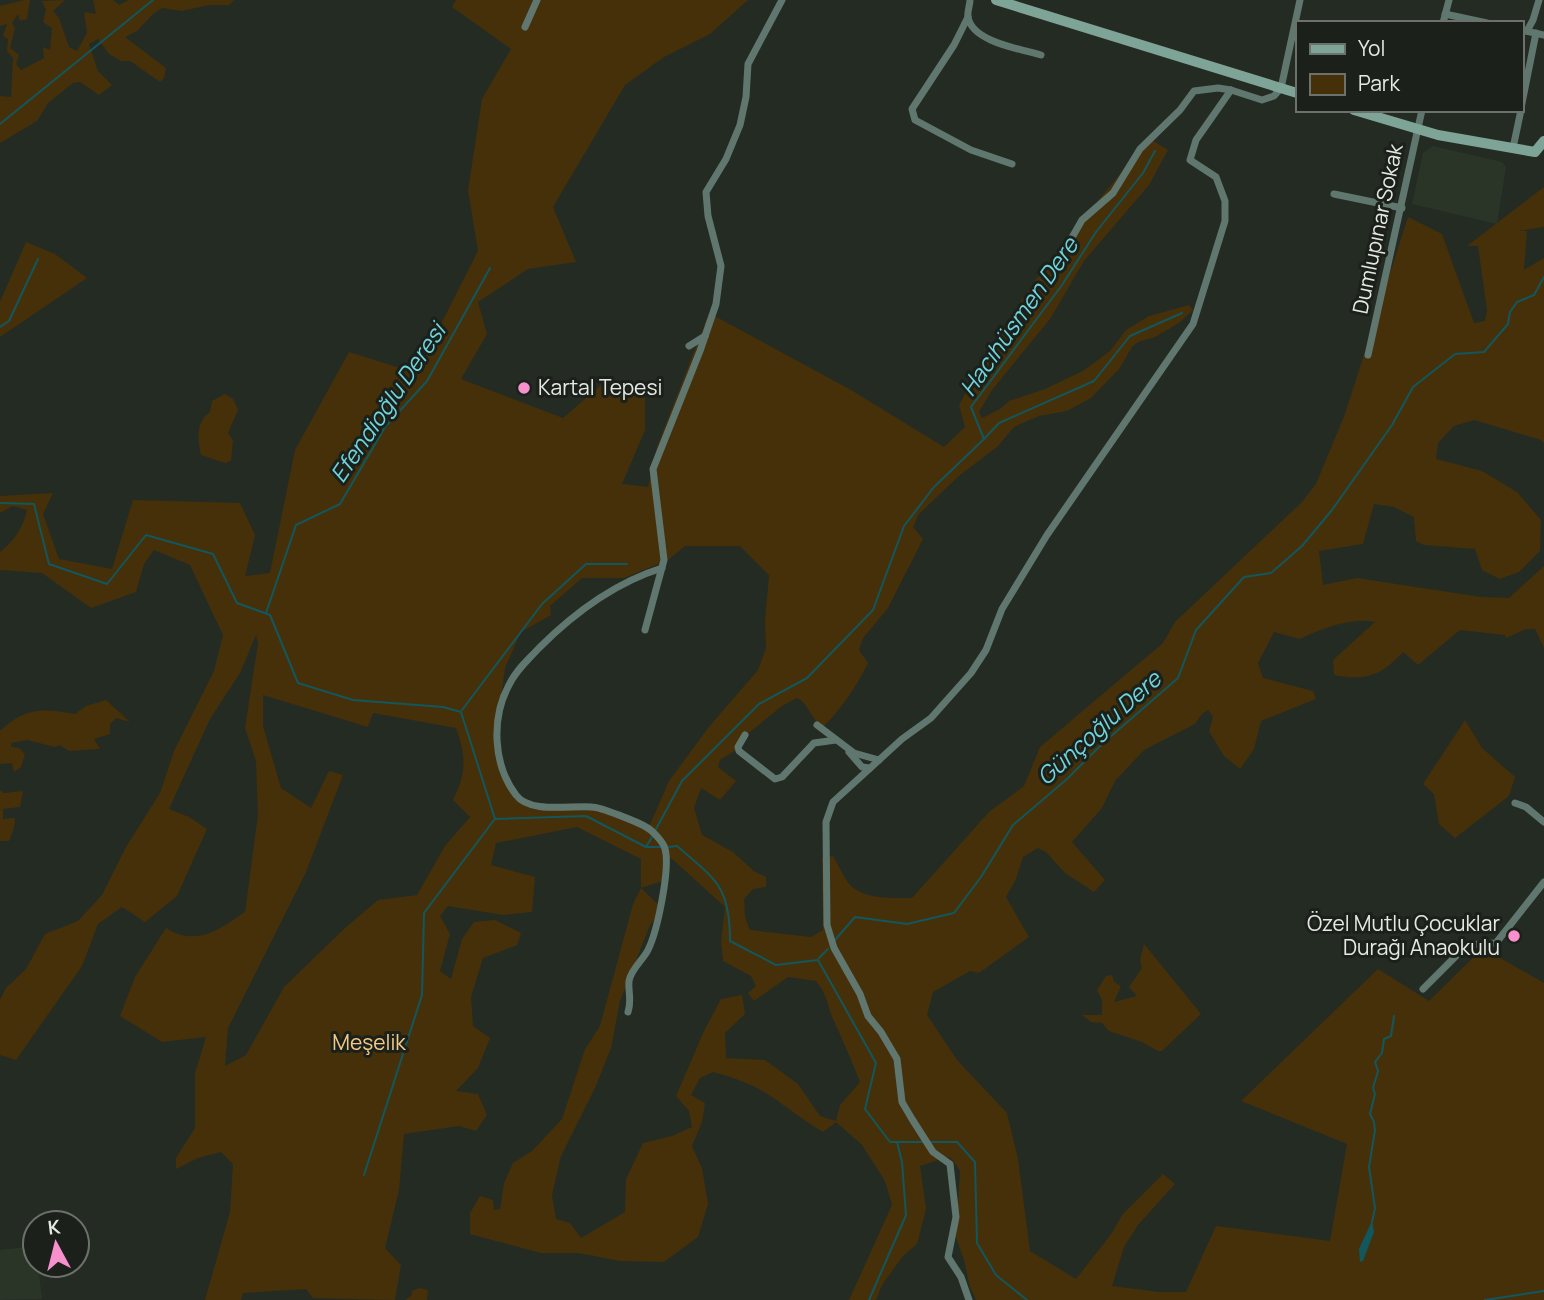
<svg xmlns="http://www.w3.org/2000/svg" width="1544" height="1300" font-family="Manrope,sans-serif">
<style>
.built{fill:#2a3528}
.green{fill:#45300a;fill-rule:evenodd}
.water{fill:#12575e}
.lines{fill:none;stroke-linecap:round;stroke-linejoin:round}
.stream{stroke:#12575e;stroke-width:2}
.street{stroke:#60776f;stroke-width:7}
.secondary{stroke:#7ea397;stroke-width:10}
.poi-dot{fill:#f790cd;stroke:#1b211a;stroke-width:2.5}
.labels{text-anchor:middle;stroke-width:6;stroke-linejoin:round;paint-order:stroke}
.street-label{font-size:21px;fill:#e5e9e4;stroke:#1b211a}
.poi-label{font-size:21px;fill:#e5e9e4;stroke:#1b211a;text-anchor:start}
.park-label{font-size:21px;fill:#f2c987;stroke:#1b211a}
.water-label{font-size:23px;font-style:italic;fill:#6fd4de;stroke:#1b211a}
</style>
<rect width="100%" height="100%" fill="#242b23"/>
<g class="built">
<polygon points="1433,146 1502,162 1506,167 1497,224 1412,204 1423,153"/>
<polygon points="35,1246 35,1265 38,1265 42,1299 0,1300 0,1250"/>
</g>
<g class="green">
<polygon points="25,0 30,0 27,19 20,21 18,14 12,23 15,28 10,48 19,55 16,64 21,70 44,58 43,47 50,50 52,28 43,22 46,10 42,1 65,0 53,11 59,18 69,47 77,51 87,33 84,12 96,14 93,0 113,0 119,5 129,0 234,0 229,5 209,5 182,11 162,8 152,15 137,31 125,37 166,68 164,78 160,82 130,61 121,61 109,54 98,39 89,44 98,71 112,85 99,95 80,82 73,83 48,103 37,121 0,143 0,96 11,97 13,58 7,51 8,39 3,36 7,24 0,26 0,6"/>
<path d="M456 0H748L710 34 664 57 625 85 553 207 576 262 528 269 478 302 487 334 461 379 563 418 609 378 645 398V430L622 484 648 487 657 447 709 313 851 390 944 447 965 427 959 405C987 353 1018 302 1054 255 1084 214 1119 180 1147 137L1168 150 1149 185 1084 261 1050 319 992 390 979 412 982 418 1000 409 1009 401 1045 389 1083 371 1110 351 1126 330 1149 316 1189 305 1193 310 1179 323 1155 337 1138 342 1132 347 1119 369 1091 398 1067 411 1039 416 1014 427 997 447 960 475 919 514 913 527 923 539 888 608 863 638 859 650 868 663C858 684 840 711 823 727 809 717 809 704 797 698L782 706 750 732 739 748 720 760 718 767 736 781 720 800 701 788 694 808 702 835 733 852 755 872 766 877V887L753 889 744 899 745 917 750 930 811 937 823 930 822 858 833 856C838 864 842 874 847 881 860 900 892 898 912 898L989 812 1024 786 1040 747 1163 643 1175 622 1302 502 1316 484 1345 414 1408 217 1442 234 1474 323 1485 321 1487 310 1478 246H1467L1544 187V227L1518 231H1527L1524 270 1544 258V443L1541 440 1474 420 1454 426 1438 443 1436 459 1482 471 1517 492 1541 520 1540 551 1519 572 1500 579 1482 570 1475 549 1424 545 1416 541 1414 517 1394 507 1374 504 1363 544 1319 551 1323 585 1357 578 1481 597 1509 598 1544 566V648L1535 629H1526L1506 638 1505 635 1460 630 1418 665 1403 652C1381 676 1366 681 1334 675L1333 660 1375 622C1351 617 1321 629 1300 639L1274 632 1258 663 1263 678 1313 691 1316 699 1261 721 1254 749 1240 769 1224 756 1209 731 1213 717 1208 710 1202 714 1195 724 1144 750 1115 781 1102 808 1072 842 1105 880 1094 892 1065 873 1046 852 1038 848 1023 857 1016 879 1006 897 1029 937 979 973 970 971 933 992 927 1015 957 1060 1007 1113 1018 1159 1030 1251 1076 1279 1112 1233 1122 1215 1163 1174 1175 1184 1138 1225 1124 1247 1112 1286 1159 1292H1186L1216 1226 1330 1241 1347 1144 1241 1101 1378 969 1429 1001 1483 948 1544 983V1300H976L970 1287 964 1260 956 1237 960 1171 952 1159 947 1157 920 1166 926 1209 917 1244 903 1256 882 1285 876 1300H849L892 1205 885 1181 862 1145 836 1122 823 1132C804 1121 787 1107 769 1095 752 1084 732 1077 713 1072L700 1078 691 1095 705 1103 702 1122 692 1146 702 1168 708 1204 698 1237 664 1262 620 1261 579 1253H541L470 1234V1213L480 1196 493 1200 494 1210 500 1209 504 1183 513 1163 532 1151 562 1119 585 1049 600 1026 633 904 641 888V859L577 827 496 843 491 865 535 877 532 912 503 915 448 906 440 916 450 934 440 971 451 979 462 939 474 922 495 920 521 933 517 945 483 958 471 997 473 1026 490 1038 478 1068 456 1091 478 1094 487 1115 476 1131 459 1126 404 1134 399 1190 385 1248 401 1265 395 1300 313 1298 306 1289 243 1293 241 1300H205L230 1212 233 1164 221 1152 198 1158 176 1169V1158L195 1128V1073L206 1037 162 1042 120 1016 135 977 166 928C196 947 219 930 245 912L258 815 256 761 245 728 258 643 256 635 240 673 210 719 169 809 189 817 207 829 177 896 145 922 122 907 98 924 82 966 16 1060 0 1055V1000L6 988 26 969 45 934 78 921 102 895 126 847 160 793 174 751 214 671 223 635 190 565 154 550 144 564 136 592 91 608 42 573 0 570V552C14 541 23 528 27 510L13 506 0 513V496L53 493 43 514 59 559 112 569 133 500 240 503 255 535 245 576 270 573 295 450 349 352 416 373 478 251 468 190 482 99 511 49 452 7ZM685 546H740L769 575 765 622 766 648 758 670 708 728 669 781 649 827 595 807 527 803 504 775 496 744 500 705 505 668 521 632 551 615 550 606 582 578H624L668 560ZM263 695 368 727 373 713 456 728C466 756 467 772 453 800L470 817 445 846 417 895 378 900 345 928 284 987 246 1055 225 1066 228 1028 306 872 343 775 329 771 311 808 281 788 263 726ZM671 858 725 907 721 942 723 961 751 976 756 986 748 993 754 1001 788 977 816 981C829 998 826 1003 834 1021 843 1041 852 1061 860 1082L840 1105 836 1121 820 1116 798 1084 765 1060 726 1058 725 1033 745 1014 742 995 721 999 703 1033 676 1096 689 1111 692 1127 672 1136 643 1143 626 1179 625 1212 581 1238 570 1223 556 1219 552 1195 561 1156 595 1088 611 1048 620 1001 650 925 663 909 641 888 665 880V859Z"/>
<polygon points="26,242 55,254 87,278 0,337 0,302"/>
<path d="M225 394 233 399 238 410 228 433 233 440 231 461 225 463 201 455C198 440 195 422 210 412L212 401Z"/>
<path d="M106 700 130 722 116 718 110 724V734L94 739 100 749 69 751 59 745 55 747 27 740 11 743V747L19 748 25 754 21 767 14 772 12 763 0 764V731C25 707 43 708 75 714L86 706Z"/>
<polygon points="1465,720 1482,748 1515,777 1509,796 1455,838 1439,824 1434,794 1423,784"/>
<polygon points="0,790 4,793 23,791 20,807 3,809 3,819 15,818 14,828 9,841 0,841"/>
<polygon points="1144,944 1201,1014 1162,1051 1158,1051 1142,1042 1109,1031 1102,1023 1091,1022 1082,1015 1102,1015 1102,1000 1097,990 1106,976 1112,975 1114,982 1121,986 1114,1002 1137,996 1129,987 1142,968 1140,960"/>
<polygon points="419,1288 428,1290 427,1300 405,1300 411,1296 412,1291"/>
</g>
<polygon class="water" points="1372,1221 1374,1232 1363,1261 1360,1262 1359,1249"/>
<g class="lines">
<g class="stream">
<polyline points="0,124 153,0"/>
<polyline points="0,327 9,321 38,259"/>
<polyline points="984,439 999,423 1094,381 1130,336 1182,313"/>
<polyline points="0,503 34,504 49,564 107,584 146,535 213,554 237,603 270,615 298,683 353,700 443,707 461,712 495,819 586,816 646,847 663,847"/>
<polyline points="266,613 296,525 340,504 385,427 427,381 490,268"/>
<polyline points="462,710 542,604 586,564 627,564"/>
<polyline points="656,829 682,781 759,704 807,678 873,610 904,526 934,487 984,439 971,407 1062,285 1096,232 1143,173 1155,151"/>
<polyline points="646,847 652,837"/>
<path d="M668 847 677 846C716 880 730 886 730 941L776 965 818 960 876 1063 865 1109 890 1142H924"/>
<polyline points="835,940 855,917 907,924 954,913 981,877 1013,825 1067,779 1102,744 1178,678 1196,630 1244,577 1271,573 1302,546 1332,510 1392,425 1413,387 1455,354 1484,352 1508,324 1510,312 1517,302 1534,295 1544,277"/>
<polyline points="819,958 828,949"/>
<polyline points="930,1142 957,1142 975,1162 977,1243 996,1275 1027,1300"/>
<polyline points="364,1175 422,995 424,913 494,820"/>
<polyline points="1372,1222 1375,1208 1369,1167 1375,1130 1374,1122 1370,1114 1375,1094 1373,1088 1378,1071 1375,1062 1382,1053 1384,1039 1391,1036 1394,1016"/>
<polyline points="869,1300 906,1215 902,1162 897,1142"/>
<polyline points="1485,1300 1544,1291"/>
</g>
<g class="street">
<path d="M970 0C970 5 967 12 968 17 972 42 1021 49 1041 55"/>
<polyline points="1445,14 1487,23"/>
<polyline points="968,17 954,45 912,109 915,120 971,150 1012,164"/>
<polyline points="1443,23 1449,0"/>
<polyline points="525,27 537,0"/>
<polyline points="1521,30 1544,35"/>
<polyline points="1527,31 1533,20 1539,0"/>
<polyline points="1521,108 1536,33"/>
<polyline points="1513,148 1521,110"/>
<polyline points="1334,194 1402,208"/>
<polyline points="1058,262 1082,220 1113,193 1140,149 1180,110 1194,91 1218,88 1231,90 1262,100 1274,96 1281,88 1300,0"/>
<polyline points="689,346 705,336"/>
<polyline points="1368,355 1422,110"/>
<polyline points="645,630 664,560 653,469 700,351 716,304 721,266 708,216 706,192 726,159 740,125 746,97 748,64 782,0"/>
<polyline points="817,725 854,753 879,760"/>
<polyline points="745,735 738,747 739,751 775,779 782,777 814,743 836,740"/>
<polyline points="849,752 862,767 870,768"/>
<polyline points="1515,803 1526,807 1544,822"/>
<polyline points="1423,989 1467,945 1496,943 1544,882"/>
<path d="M628 1012C632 1001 628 992 629 981 631 969 643 960 648 950 657 932 672 864 664 846 661 840 652 830 646 827 638 822 600 807 592 807 571 805 530 814 516 795 493 765 491 718 509 685 516 670 528 660 539 648 574 613 614 583 662 568"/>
<polyline points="969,1300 961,1277 948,1257 956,1217 950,1164 933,1152 912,1119 902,1102 897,1059 881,1032 868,1016 860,994 834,948 827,925 826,822 833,802 902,739 931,718 971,673 986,650 1002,609 1047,535 1193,324 1225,221 1225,201 1216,177 1190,160 1196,140 1231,90"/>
</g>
<g class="secondary">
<polyline points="996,0 1297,93"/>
<polyline points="1354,110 1438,135 1535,152 1544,141"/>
</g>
</g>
<g class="poi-dot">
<circle cx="524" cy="388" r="7"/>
<circle cx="1514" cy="936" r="7"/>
</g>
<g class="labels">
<g class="street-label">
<text transform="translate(1378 229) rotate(-78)" y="7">Dumlupınar Sokak</text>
</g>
<g class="poi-label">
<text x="538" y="395">Kartal Tepesi</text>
<text x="1500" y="931" text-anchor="end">Özel Mutlu Çocuklar<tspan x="1500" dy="24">Durağı Anaokulu</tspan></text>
</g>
<g class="park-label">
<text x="369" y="1050">Meşelik</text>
</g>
<g class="water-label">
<text transform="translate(1019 317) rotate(-55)" y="8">Hacıhüsmen Dere</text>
<text transform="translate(388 403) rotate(-56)" y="8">Efendioğlu Deresi</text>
<text transform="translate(1099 728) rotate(-42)" y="8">Günçoğlu Dere</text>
</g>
</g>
<rect x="1296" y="21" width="228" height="91" fill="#1b211a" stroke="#6c716b" stroke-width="2"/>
<rect x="1310" y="44" width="35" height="10" fill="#7ea397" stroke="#6c716b" stroke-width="2"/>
<text x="1358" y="56" font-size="21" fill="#e5e9e4">Yol</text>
<rect x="1310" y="74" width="35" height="21" fill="#45300a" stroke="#6c716b" stroke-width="2"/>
<text x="1358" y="91" font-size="21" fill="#e5e9e4">Park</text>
<g transform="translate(56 1244) rotate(353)"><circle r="33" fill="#1b211a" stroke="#6c716b" stroke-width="2"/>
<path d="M0-5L12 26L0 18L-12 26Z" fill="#f790cd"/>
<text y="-10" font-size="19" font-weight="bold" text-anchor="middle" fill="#e5e9e4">K</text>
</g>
</svg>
